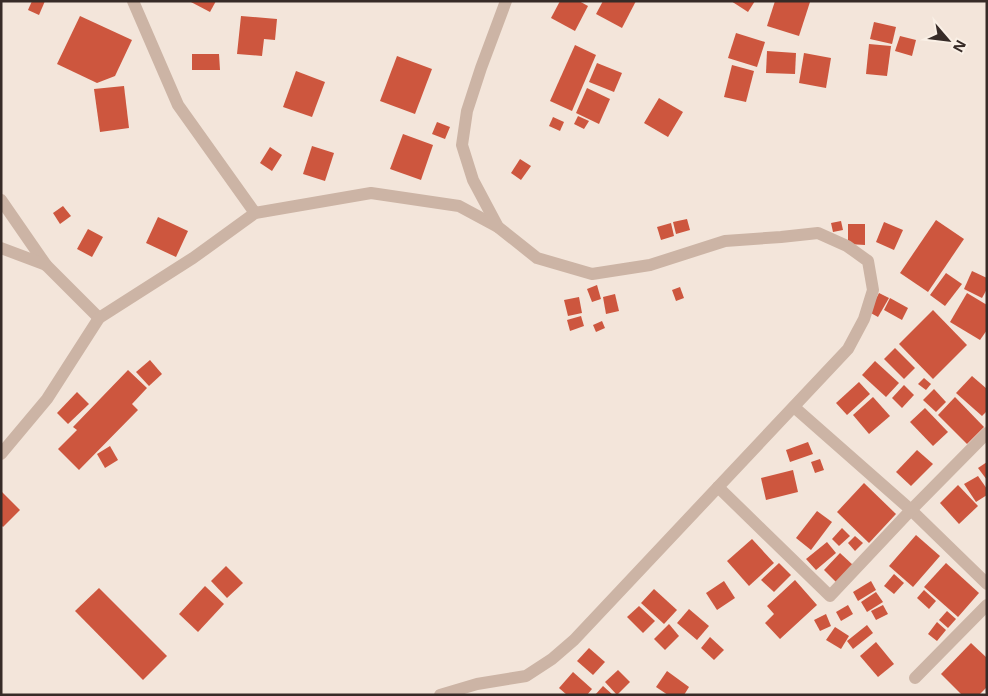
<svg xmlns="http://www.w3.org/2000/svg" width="988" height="696" font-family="'Noto Sans',sans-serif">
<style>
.building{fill:#cd563e}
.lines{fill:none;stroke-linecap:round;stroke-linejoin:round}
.minor{stroke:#ccb4a5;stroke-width:12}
</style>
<rect width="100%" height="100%" fill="#f3e5da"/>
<g class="building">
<polygon points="32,1 45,1 39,15 28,10"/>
<polygon points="189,1 216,1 210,12"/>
<polygon points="560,1 579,1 588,6 575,31 551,18"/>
<polygon points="603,1 636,1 622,28 596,14"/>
<polygon points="731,1 755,1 748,12"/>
<polygon points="775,1 806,1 810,2 799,36 767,26"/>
<polygon points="80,16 132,40 115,76 97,83 57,64"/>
<polygon points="241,16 277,19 275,40 264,39 262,56 237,54"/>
<polygon points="874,22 896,27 892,44 870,39"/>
<polygon points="736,33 765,42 757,67 728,58"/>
<polygon points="900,36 916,40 912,56 895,51"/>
<polygon points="869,44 891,46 887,76 866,74"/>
<polygon points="575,45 596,55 572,111 550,101"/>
<polygon points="767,51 796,53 795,74 766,73"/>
<polygon points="804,53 831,58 826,88 799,83"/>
<polygon points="192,54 219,54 220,70 192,70"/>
<polygon points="397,56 432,69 415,114 380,101"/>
<polygon points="597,63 622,73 614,92 589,82"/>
<polygon points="732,65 754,71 746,102 724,97"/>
<polygon points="296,71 325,82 312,117 283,107"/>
<polygon points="124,86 129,128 100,132 94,89"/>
<polygon points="587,88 610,99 599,124 576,113"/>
<polygon points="659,98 683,112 668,137 644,123"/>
<polygon points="578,116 589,121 584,129 574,124"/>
<polygon points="553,117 564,122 560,131 549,126"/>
<polygon points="437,122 450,127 445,139 432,134"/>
<polygon points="403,134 433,145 421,180 390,169"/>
<polygon points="312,146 334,153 325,181 303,174"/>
<polygon points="270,147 282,155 272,171 260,163"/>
<polygon points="520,159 531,166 521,180 511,173"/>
<polygon points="63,206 71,216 60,224 53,213"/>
<polygon points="158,217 188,231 176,257 146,243"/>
<polygon points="687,219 690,230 676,234 673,222"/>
<polygon points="936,220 964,239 928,292 900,273"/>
<polygon points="841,221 843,230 833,232 831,223"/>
<polygon points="884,222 903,230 894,250 876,242"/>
<polygon points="671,223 674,236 661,240 657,227"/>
<polygon points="848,224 865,224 865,245 848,244"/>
<polygon points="88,229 103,237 92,257 77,249"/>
<polygon points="972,271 987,278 987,289 982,298 964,289"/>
<polygon points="946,273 962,284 945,306 930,295"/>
<polygon points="597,285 601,299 592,302 587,289"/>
<polygon points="680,287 684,298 676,301 672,290"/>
<polygon points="879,293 889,298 878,317 869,312"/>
<polygon points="967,293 987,305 987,330 980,340 950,322"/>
<polygon points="615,294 619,311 606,314 603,297"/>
<polygon points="579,297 582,313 568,316 564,300"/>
<polygon points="890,298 908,308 902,320 884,310"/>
<polygon points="933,310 967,345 933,379 899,344"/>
<polygon points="581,316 584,326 570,331 567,320"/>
<polygon points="602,321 605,328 596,332 593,325"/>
<polygon points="895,348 915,368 904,379 884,359"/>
<polygon points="150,360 162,374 149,386 136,372"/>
<polygon points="875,361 899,383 886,397 862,375"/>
<polygon points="128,370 147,388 132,404 138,410 79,470 58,449 77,430 73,427"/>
<polygon points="972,376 987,389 987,411 982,416 956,393"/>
<polygon points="924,378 931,384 926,390 918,384"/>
<polygon points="859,382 870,394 847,415 836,403"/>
<polygon points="904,385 914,395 902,408 892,398"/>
<polygon points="934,389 946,402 936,412 923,400"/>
<polygon points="77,392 89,404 68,424 57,413"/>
<polygon points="873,397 890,416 869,434 853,415"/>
<polygon points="955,397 984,427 967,444 938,415"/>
<polygon points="925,408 948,432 933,446 910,422"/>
<polygon points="808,442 813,454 790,462 786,450"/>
<polygon points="110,446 118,460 105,468 97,454"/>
<polygon points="917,450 933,464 911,486 896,472"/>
<polygon points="820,459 824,470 815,473 811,462"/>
<polygon points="987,462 987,480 978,468"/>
<polygon points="793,470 798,492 766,500 761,478"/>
<polygon points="978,476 987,489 987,495 976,502 964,484"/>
<polygon points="864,483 896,514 869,543 837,512"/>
<polygon points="958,485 978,506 959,524 940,503"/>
<polygon points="1,491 20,510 3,527 1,525"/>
<polygon points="817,511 832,522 811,550 796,538"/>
<polygon points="842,528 850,536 839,546 832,539"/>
<polygon points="916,535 940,556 913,587 889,566"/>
<polygon points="855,536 863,543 855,551 848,543"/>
<polygon points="752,539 774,563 749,586 727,561"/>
<polygon points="827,542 836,553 816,570 806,559"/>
<polygon points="840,553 854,566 837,583 824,570"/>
<polygon points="779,563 791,575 774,592 761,580"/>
<polygon points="946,563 979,593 958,617 924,587"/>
<polygon points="226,566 243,583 227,598 211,581"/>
<polygon points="894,574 904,583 894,594 884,586"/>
<polygon points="795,580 817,605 780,639 765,623 774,614 767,606"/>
<polygon points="724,581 735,598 717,610 706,593"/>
<polygon points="871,581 876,590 858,601 853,592"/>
<polygon points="205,586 224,604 198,632 179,614"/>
<polygon points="99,588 167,656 143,680 75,611"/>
<polygon points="654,589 677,610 664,624 641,603"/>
<polygon points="924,590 936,601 929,609 917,598"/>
<polygon points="876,592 883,602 867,612 861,602"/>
<polygon points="848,605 853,614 841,621 836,612"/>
<polygon points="883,605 888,614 876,620 871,611"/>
<polygon points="639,606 655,621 643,633 627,617"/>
<polygon points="689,609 709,626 697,640 677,623"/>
<polygon points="947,611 956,619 948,628 939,620"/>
<polygon points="826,614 831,626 820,631 814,620"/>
<polygon points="937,622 946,630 937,641 928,634"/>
<polygon points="669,624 679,636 665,650 654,639"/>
<polygon points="867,625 873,633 853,649 847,641"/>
<polygon points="835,627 849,636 841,649 826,640"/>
<polygon points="710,637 724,650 714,660 701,648"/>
<polygon points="876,642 894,664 878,677 860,656"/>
<polygon points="971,643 987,658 987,687 979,695 962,695 941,674"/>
<polygon points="589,648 605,662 593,675 577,661"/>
<polygon points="618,670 630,682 617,695 605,682"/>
<polygon points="667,671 689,687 684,695 668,695 656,687"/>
<polygon points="573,672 592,689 587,695 567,695 559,688"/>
<polygon points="603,686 613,695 595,695"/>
</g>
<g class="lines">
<g class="minor">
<polyline points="133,1 178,105 255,213"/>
<polyline points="1,200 46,265"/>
<polyline points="1,248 46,265 99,318"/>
<polyline points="794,407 911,510 987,584"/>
<polyline points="1,454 47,399 99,318 193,258 255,213 371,193 459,206 498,227"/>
<polyline points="718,487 830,596 911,510 987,433"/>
<polyline points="915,678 987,605"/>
<polyline points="440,695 477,684 526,676 552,659 574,640 848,349 864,319 873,290 868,261 847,246 818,233 781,237 725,241 650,265 592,274 537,258 498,227 473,180 462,145 467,111 481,68 506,1"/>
</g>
</g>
<rect width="988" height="696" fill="none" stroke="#372b27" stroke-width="5"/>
<g transform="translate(948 40) rotate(118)" stroke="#faf0e6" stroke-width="4" paint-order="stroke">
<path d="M0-4L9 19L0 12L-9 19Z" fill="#372b27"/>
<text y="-8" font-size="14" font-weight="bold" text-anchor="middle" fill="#372b27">N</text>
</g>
</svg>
